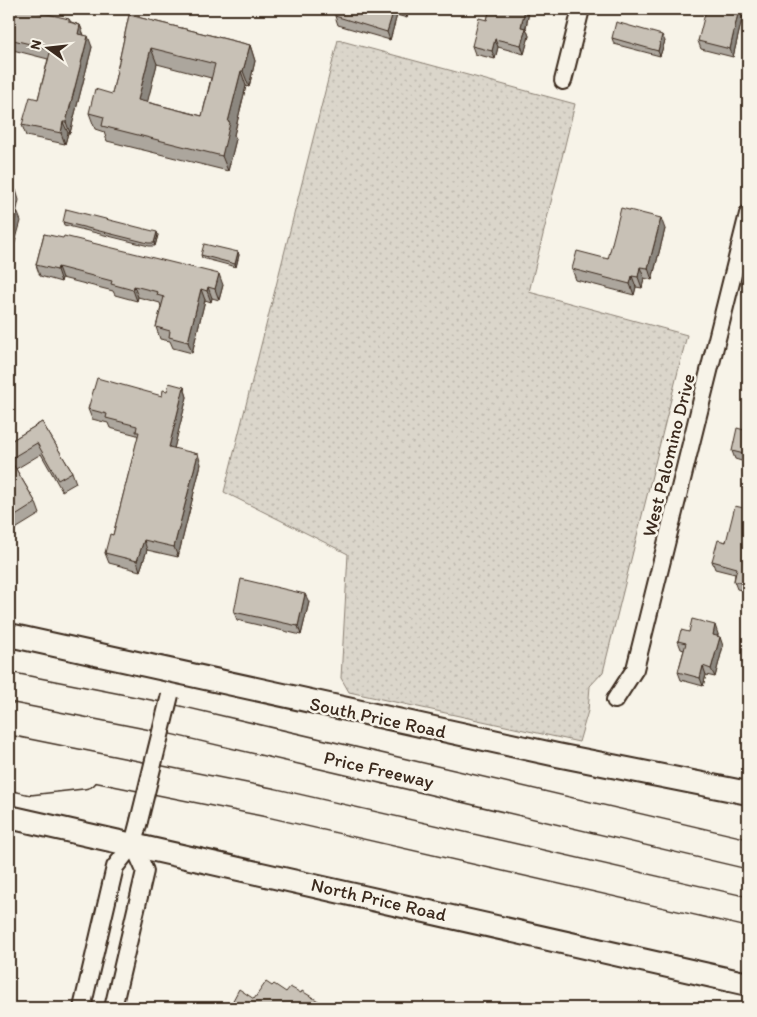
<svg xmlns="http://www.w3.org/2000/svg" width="757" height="1017" font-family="Itim,sans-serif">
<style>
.grass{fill:url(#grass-dots);stroke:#8b8074}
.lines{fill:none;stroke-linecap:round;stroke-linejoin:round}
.street-casing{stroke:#3b2a1e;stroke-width:20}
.secondary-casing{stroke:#3b2a1e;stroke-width:26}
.highway-casing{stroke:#3b2a1e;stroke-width:31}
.street{stroke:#f7f3e8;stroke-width:16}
.secondary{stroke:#f7f3e8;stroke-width:22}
.highway{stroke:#f7f3e8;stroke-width:28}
.street-bridge-casing{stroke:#3b2a1e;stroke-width:20;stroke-linecap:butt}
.street-bridge{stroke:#f7f3e8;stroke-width:16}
.wall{fill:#aca69d;stroke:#3b2a1e;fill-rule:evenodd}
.shaded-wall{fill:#8c877f;stroke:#3b2a1e}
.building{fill:#c8c1b6;stroke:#3b2a1e;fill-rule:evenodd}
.labels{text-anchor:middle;stroke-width:5;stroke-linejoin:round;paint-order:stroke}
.street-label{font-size:19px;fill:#3b2a1e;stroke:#f7f3e8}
</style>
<defs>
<pattern id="grass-dots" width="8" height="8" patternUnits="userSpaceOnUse" patternTransform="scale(1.25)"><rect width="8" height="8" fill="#dbd6cb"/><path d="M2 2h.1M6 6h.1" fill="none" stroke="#bdb8ae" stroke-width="1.8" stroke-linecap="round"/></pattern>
</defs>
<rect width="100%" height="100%" fill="#f7f3e8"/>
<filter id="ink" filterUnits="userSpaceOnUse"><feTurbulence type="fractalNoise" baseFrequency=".02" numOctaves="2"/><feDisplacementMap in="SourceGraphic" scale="10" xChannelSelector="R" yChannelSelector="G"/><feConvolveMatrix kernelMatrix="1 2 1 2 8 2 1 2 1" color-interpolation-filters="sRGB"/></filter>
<g filter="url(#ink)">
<polygon class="grass" points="338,40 575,104 529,292 687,335 603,672 590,686 588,711 579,742 349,692 341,678 348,554 224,492"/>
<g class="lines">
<g class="street-casing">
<g id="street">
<polyline points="563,81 581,9"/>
<polyline points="615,700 635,669 748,214"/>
<polyline points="82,1008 115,867 133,844 139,821"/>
<polyline points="113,1008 145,871 133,844"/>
</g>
</g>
<g class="secondary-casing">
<g id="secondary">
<polyline points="9,635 557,755 748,793"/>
<polyline points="9,817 748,984"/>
</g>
</g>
<g class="highway-casing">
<g id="highway">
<polyline points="9,687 171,719 748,854"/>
<polyline points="9,750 272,803 748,912"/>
<polyline points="9,775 31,780 84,774"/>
</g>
</g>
<use href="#street" class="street"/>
<use href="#secondary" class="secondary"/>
<use href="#highway" class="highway"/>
<g class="street-bridge-casing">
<polyline id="street-bridge" points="139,821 170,695"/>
</g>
<use href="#street-bridge" class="street-bridge"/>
</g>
<g class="wall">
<polygon points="9,9 69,19 71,22 80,25 84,35 92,47 70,133 68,133 65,144 26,136 22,125 38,99 48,59 9,49"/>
<polygon points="337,9 409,9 407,18 397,15 390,40 338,25 335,16"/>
<polygon points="490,9 528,9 529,12 526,28 529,36 524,54 498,47 495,59 475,54 472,46 487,20"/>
<polygon points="712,9 743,9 744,11 733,57 701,49 698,41"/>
<path d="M129 15 250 45 255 61 249 87 246 86 234 135 236 139 228 171 107 141 104 132 95 129 89 113 112 94ZM157 64 211 78 202 116 147 102Z"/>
<polygon points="612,38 665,41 660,56 614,44"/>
<polygon points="63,222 158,235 155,246 149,246 64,225"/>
<polygon points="665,229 652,280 644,278 642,288 636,287 634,295 576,280 572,269 608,259"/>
<polygon points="44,234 223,285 219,300 212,298 211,302 205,300 192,353 173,348 170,341 160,339 156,327 161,307 160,303 138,297 137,301 115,295 113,291 62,278 61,282 40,276 36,265"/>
<polygon points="238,252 239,255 236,267 202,258 201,255"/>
<polygon points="184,387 187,397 174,448 201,464 178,557 147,550 140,571 109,563 105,553 113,535 138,437 137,435 110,428 108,423 92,419 88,409 162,396 167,391"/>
<polygon points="42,422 72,472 76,483 62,491 41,454 16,469 36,503 40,514 9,533 9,442"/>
<polygon points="748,431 748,463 735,459 732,451"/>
<polygon points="748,509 748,592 737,589 734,581 735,574 715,569 712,561"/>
<polygon points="309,602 301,635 237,620 234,612"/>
<polygon points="689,632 718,634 718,637 723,646 715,677 706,675 703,686 681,680 678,672 684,650 681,649 678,641"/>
</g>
<g class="shaded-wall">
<polygon points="394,9 395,9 397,15 390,40 387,32"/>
<polygon points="404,9 409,9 407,18"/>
<polygon points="525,9 528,9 529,12 524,35 521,27"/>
<polygon points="739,9 743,9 744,11 733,57 730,49"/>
<polygon points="80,25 84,36 78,34"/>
<polygon points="526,28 529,36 524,54 521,45"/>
<polygon points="662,35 665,41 660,56 658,51"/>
<polygon points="88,36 92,47 70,133 66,122"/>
<polygon points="495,39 498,47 495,59 492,51"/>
<polygon points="250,45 255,61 249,87 243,71"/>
<polygon points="151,48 157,64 144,116 138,100"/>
<polygon points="241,71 246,86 234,135 236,139 228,171 222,156 228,122"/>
<polygon points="63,122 68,133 65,144 61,133"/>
<polygon points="16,190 19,200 15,219 11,209"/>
<polygon points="17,211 21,221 9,264 9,241"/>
<polygon points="661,218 665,229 652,280 648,268"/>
<polygon points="157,232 158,235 155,246 154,243"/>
<polygon points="238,252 239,255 236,267 235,264"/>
<polygon points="58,267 62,278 61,282 57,270"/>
<polygon points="640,267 644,278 642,288 638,277"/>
<polygon points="219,274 223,285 219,300 215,289"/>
<polygon points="632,276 636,287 634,295 630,284"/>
<polygon points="134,286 138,297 137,301 133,290"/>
<polygon points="208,287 212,298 211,302 207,291"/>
<polygon points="201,289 205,300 192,353 188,342"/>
<polygon points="184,387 187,397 172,457 169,447"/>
<polygon points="198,454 201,464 178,557 174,547"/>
<polygon points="144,540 147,550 140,571 137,561"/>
<polygon points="305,594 309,602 301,635 298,626"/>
<polygon points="715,625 718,634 716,644 713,635"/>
<polygon points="720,637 723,646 715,677 711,669"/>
<polygon points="703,666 706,675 703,686 700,678"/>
</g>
<g class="building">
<polygon points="9,9 26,9 69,19 69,22 80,25 78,34 88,36 66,122 63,122 61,133 22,125 30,97 38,99 51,49 9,39"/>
<polygon points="337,9 394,9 387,32 335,16"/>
<polygon points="490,9 525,9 521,27 526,28 521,45 495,39 492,51 472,46 479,18 487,20"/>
<polygon points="712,9 739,9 730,49 698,41 706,10 712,11"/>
<path d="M129 15 250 45 243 71H241L228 122 230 123 222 156 102 126 104 117 89 113 95 89 112 94ZM151 48 215 64 202 116 138 100Z"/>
<polygon points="616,22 662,35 658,51 612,38"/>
<polygon points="9,188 16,190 11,209 17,211 9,241"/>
<polygon points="621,208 661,218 648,268 640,267 638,277 632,276 630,284 572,269 577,251 608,259"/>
<polygon points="66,209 157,232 154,243 148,243 63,222"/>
<polygon points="44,234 63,238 64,236 219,274 215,289 208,287 207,291 201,289 188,342 169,337 170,331 156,327 164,297 157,295 158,292 134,286 133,290 111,284 112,281 58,267 57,270 36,265"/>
<polygon points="204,244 238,252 235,264 201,255"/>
<polygon points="97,378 162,396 163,390 167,391 169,383 184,387 169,447 198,454 174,547 144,540 137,561 105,553 110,534 113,535 139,432 136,432 137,426 106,418 107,414 88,409"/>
<polygon points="42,422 72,472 58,480 37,443 10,459 36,503 9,520 9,442"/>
<polygon points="737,428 748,431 748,455 732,451"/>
<polygon points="735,506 748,509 748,585 734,581 737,568 712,561 718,540 726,542"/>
<polygon points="241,579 305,594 298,626 234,612"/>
<polygon points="692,619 715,625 713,635 720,637 711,669 703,666 700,678 678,672 686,643 678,641 681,630 689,632"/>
<polygon points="266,982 272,986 274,984 286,992 290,987 301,993 302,991 328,1007 327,1008 229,1008 239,989 254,999"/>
</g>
</g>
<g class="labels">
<g class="street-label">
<text transform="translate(668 455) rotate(-76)" y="7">West Palomino Drive</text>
<text transform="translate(378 717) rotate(12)" y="7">South Price Road</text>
<text transform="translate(379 769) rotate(13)" y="7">Price Freeway</text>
<text transform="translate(379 899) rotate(13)" y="7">North Price Road</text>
</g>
</g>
<rect width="757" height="1017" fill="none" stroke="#f7f3e8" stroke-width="30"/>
<rect x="15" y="15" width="727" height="987" fill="none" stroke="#3b2a1e" stroke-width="2" filter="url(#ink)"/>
<g transform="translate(48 48) rotate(285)" stroke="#f7f3e8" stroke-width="4" paint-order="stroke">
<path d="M0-4L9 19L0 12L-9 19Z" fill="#3b2a1e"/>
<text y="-8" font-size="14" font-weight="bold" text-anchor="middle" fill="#3b2a1e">N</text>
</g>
</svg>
